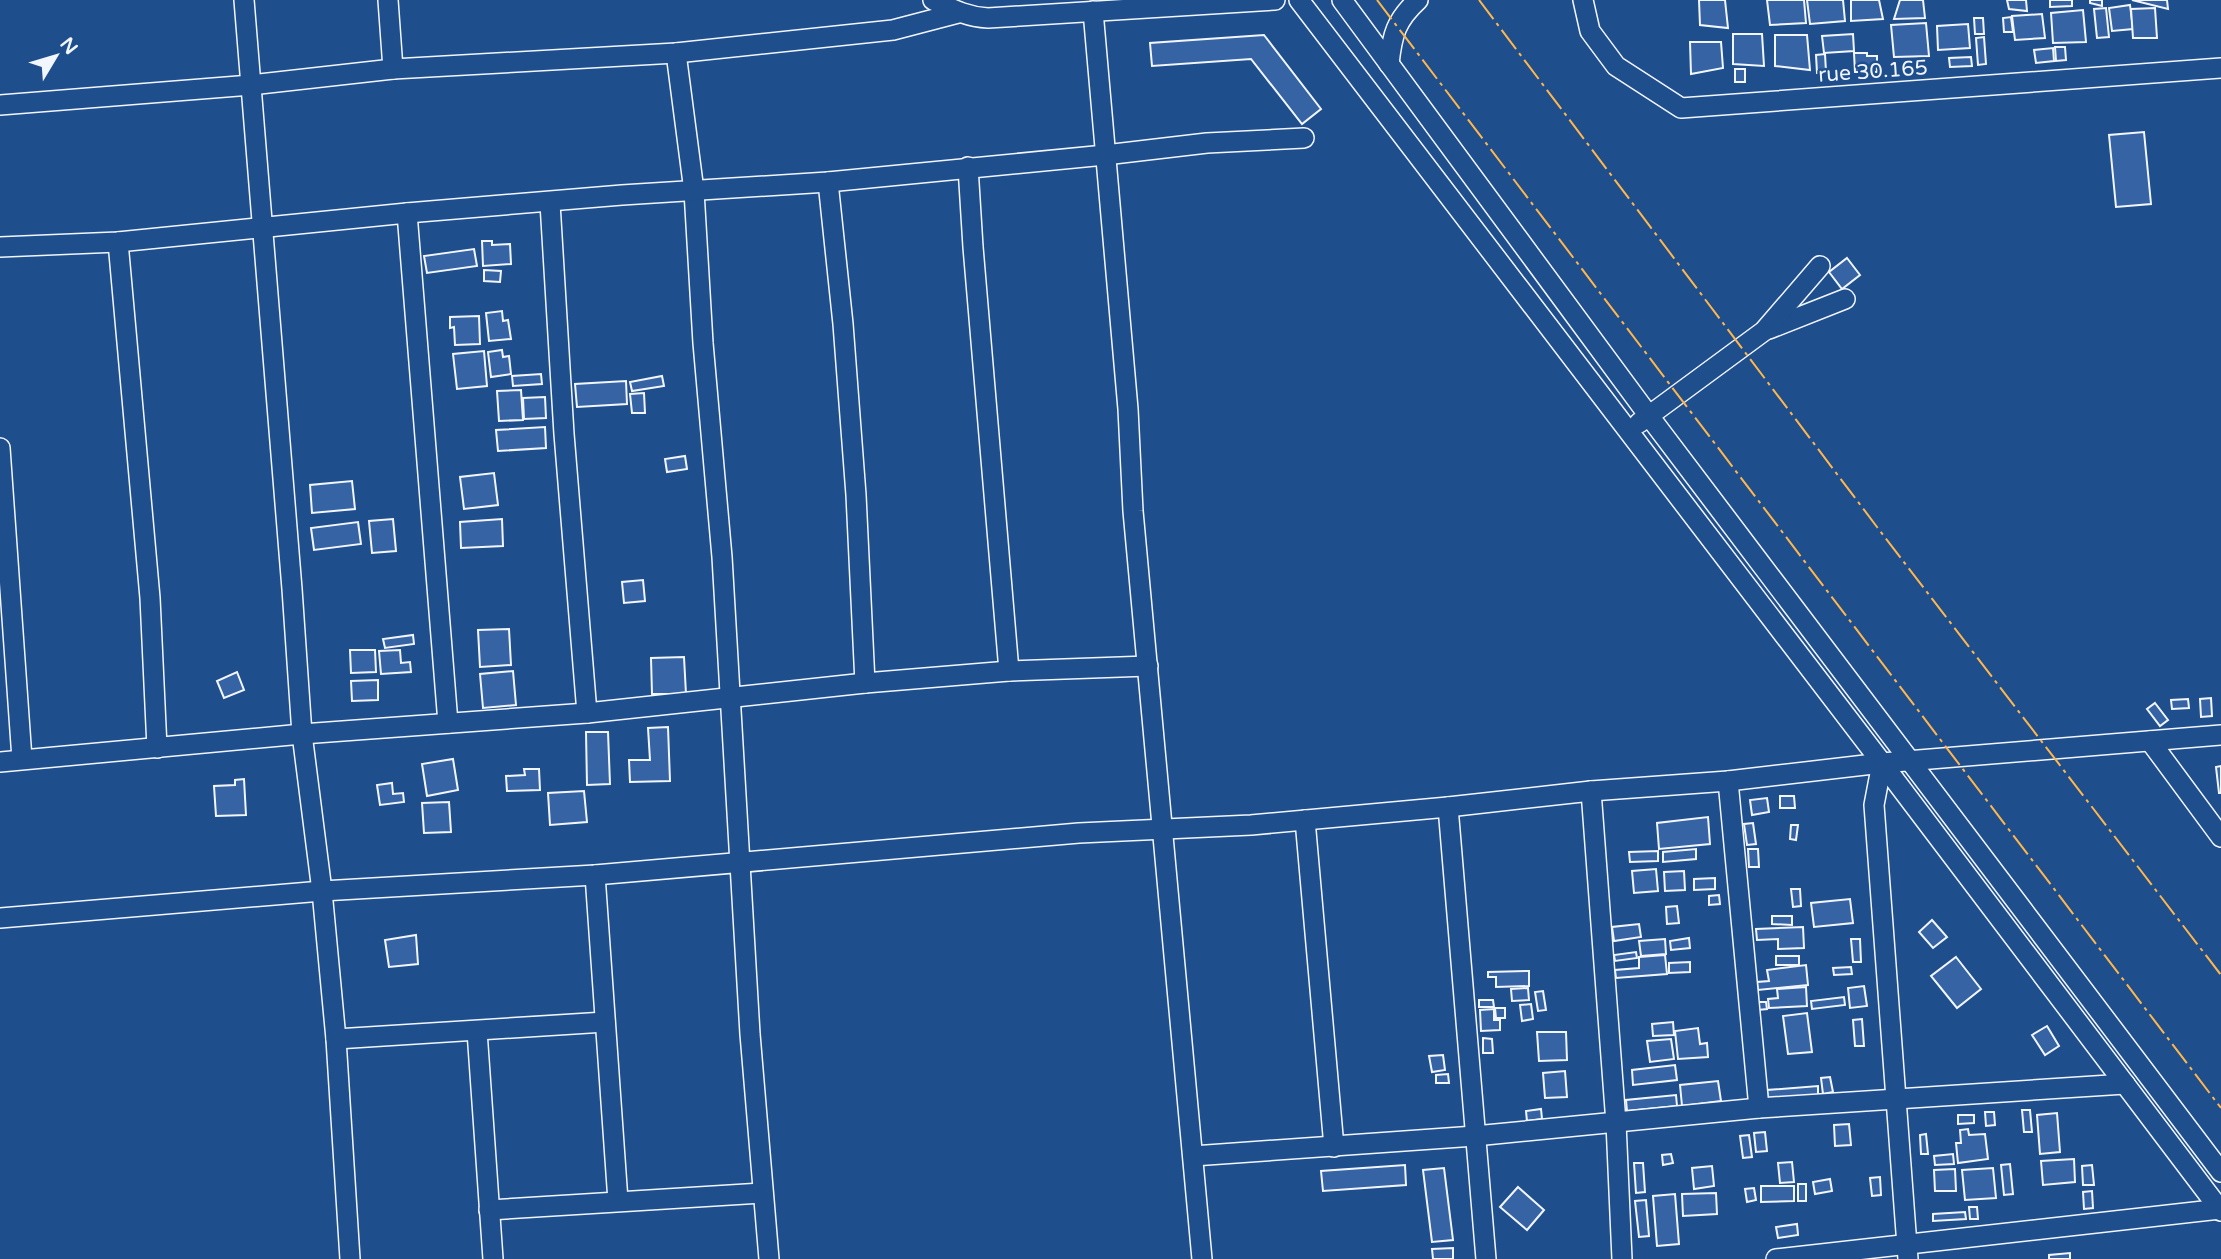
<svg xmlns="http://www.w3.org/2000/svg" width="2221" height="1259" font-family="'Varela Round',sans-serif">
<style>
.building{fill:#3563a3;stroke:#f2f6ff;stroke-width:2}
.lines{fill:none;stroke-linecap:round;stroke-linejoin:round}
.minor-casing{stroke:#f2f6ff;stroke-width:22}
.minor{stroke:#1f4e8c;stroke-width:19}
.power{stroke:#ffb74d;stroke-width:2;stroke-dasharray:24 5 3.5 5;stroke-linecap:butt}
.labels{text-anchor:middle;stroke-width:5;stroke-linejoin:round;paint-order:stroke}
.street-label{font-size:21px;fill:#f2f6ff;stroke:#1f4e8c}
</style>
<rect width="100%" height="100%" fill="#1f4e8c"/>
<g class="building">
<polygon points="1699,0 1725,0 1728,28 1700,25"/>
<polygon points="1767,0 1804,0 1806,23 1770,25"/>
<polygon points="1807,0 1843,0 1845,21 1810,24"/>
<polygon points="1851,0 1879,0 1883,19 1851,21"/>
<polygon points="1900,0 1923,0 1925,18 1894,19"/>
<polygon points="2007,0 2026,0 2027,11 2009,9"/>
<polygon points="2050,0 2072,0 2072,6 2050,7"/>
<polygon points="2090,0 2102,0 2102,6 2090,3"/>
<polygon points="2132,0 2167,0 2168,9"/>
<polygon points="2130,5 2133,29 2112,31 2109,8"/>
<polygon points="2106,8 2109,37 2097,38 2094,9"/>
<polygon points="2155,8 2157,38 2133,38 2131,9"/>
<polygon points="2083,10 2086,42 2053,43 2051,13"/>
<polygon points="2042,14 2045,38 2015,40 2012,16"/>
<polygon points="2011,17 2013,32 2004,32 2003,18"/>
<polygon points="1974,18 1983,18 1984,34 1975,34"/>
<polygon points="1926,23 1929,56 1894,57 1891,25"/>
<polygon points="1968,24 1970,48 1938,50 1937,26"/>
<polygon points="1733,34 1762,34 1764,66 1733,64"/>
<polygon points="1853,34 1854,51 1824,53 1822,36"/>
<polygon points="1264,35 1321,109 1302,124 1251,59 1152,66 1150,43"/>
<polygon points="1775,35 1807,35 1810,70 1775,66"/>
<polygon points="1984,37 1986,64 1978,65 1976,38"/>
<polygon points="1690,42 1721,42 1723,68 1691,74"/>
<polygon points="2055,47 2065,47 2066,60 2056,61"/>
<polygon points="2053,48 2054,61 2036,63 2034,50"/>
<polygon points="1854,53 1867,53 1867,56 1877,56 1877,72 1855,72"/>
<polygon points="1825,54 1826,72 1817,73 1816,55"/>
<polygon points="1971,57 1972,66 1950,67 1949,58"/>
<rect x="1735" y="69" width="10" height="13"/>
<polygon points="2144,132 2151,204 2116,207 2109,135"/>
<polygon points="482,241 492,241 492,245 510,244 511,264 483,266"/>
<polygon points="474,249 477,266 427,273 424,256"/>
<polygon points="1847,258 1860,275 1842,289 1829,272"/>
<polygon points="484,270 501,271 500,282 484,281"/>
<polygon points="502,311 503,321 508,320 511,339 489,341 486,313"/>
<polygon points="479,316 480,344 455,345 454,327 450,328 450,317"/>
<polygon points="502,350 503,357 509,356 511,374 491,377 488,352"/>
<polygon points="484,351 487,386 457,389 453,354"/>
<polygon points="541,374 542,384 513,386 512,376"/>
<polygon points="662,376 664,386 632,391 630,382"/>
<polygon points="626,381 627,404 577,407 575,384"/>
<polygon points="521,390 523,420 499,421 497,391"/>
<polygon points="644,393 645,413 632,413 630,394"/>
<polygon points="545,397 546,418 524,419 523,398"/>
<polygon points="545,427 546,448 498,451 496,430"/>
<polygon points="685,456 687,469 667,472 665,459"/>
<polygon points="494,473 498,505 464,509 460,477"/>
<polygon points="352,481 355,509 312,513 310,485"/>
<polygon points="393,519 396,551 372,553 369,521"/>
<polygon points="502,519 503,546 461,548 460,522"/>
<polygon points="358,522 361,544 314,550 311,528"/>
<polygon points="643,580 645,601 624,603 622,582"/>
<polygon points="509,629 511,665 480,667 478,630"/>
<polygon points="413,635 414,644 385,648 383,639"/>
<polygon points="350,650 375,650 376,672 351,673"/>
<polygon points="400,650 401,663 410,662 411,672 381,674 379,651"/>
<polygon points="684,657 686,694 652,694 651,658"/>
<polygon points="513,671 516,705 483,708 480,674"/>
<polygon points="237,672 244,690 224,698 217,681"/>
<polygon points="378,680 378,700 352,701 351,681"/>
<polygon points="2211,698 2212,716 2201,717 2200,699"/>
<polygon points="2188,699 2189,708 2172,709 2171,700"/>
<polygon points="2155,703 2168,720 2160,726 2147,709"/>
<polygon points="668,727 670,781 630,782 629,760 650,760 648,728"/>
<polygon points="586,732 608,732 610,784 587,785"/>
<polygon points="453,759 458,790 427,796 422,764"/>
<polygon points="2221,766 2221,793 2219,793 2216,767"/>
<polygon points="524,769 539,769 540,790 507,791 506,776 525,775"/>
<polygon points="244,779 246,815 216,816 214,786 235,785 235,780"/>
<polygon points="392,783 393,794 403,793 404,802 380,805 377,785"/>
<polygon points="584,791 587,822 550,825 548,793"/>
<polygon points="1780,796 1794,796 1795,808 1780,808"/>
<polygon points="1767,798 1769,812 1752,815 1750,800"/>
<polygon points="449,802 451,832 424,833 422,803"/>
<polygon points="1708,817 1710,844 1659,849 1657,823"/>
<polygon points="1753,823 1756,844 1747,845 1744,824"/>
<polygon points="1791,825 1798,825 1796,840 1790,839"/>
<polygon points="1696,849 1696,859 1663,862 1663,852"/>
<polygon points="1748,849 1758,849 1759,867 1749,867"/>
<polygon points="1658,851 1658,861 1630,862 1629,852"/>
<polygon points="1656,869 1658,891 1634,893 1632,871"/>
<polygon points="1684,871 1685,890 1665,891 1664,872"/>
<polygon points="1715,878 1715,889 1694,890 1694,879"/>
<polygon points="1791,889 1800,889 1801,906 1793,907"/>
<polygon points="1719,895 1720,904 1709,905 1709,896"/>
<polygon points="1850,899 1853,923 1814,927 1811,903"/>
<polygon points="1677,906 1679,923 1667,924 1666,907"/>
<polygon points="1772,916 1792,916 1792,925 1772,924"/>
<polygon points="1932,920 1947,937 1933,948 1919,932"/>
<polygon points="1639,924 1641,937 1614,941 1612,927"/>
<polygon points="1803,927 1804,948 1778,949 1778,939 1757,940 1756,929"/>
<polygon points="416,935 418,964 389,967 385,940"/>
<polygon points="1689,938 1690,948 1671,950 1670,941"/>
<polygon points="1665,939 1666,954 1641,956 1639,941"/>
<polygon points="1851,939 1860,939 1861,962 1853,962"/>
<polygon points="1636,952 1637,958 1615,961 1614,955"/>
<polygon points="1665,955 1667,974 1616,978 1615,970 1639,968 1639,957"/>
<rect x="1776" y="956" width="23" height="9"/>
<polygon points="1956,957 1981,989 1957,1008 1931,976"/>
<polygon points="1690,962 1690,972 1669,973 1669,963"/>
<polygon points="1806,965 1808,985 1758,990 1757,982 1769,981 1767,970"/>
<polygon points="1851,967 1852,974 1834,975 1833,968"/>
<polygon points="1529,971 1529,986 1496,987 1496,977 1488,977 1488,972"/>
<polygon points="1864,986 1867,1006 1850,1008 1848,988"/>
<polygon points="1806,987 1807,1006 1769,1008 1768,999 1778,998 1777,989"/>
<polygon points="1528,988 1529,1000 1512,1001 1511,989"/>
<polygon points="1543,991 1546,1010 1538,1011 1535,992"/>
<polygon points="1844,997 1845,1005 1812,1009 1811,1001"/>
<polygon points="1479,1000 1493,1000 1494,1007 1479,1007"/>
<polygon points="1757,1002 1766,1002 1767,1009 1758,1010"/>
<polygon points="1531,1004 1533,1019 1522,1021 1520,1005"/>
<polygon points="1495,1008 1505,1008 1505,1018 1496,1018"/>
<polygon points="1494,1009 1494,1020 1500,1020 1500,1030 1481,1031 1480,1010"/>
<polygon points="1807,1013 1812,1052 1788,1054 1783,1016"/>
<polygon points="1862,1019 1864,1046 1855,1046 1853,1020"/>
<polygon points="1673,1022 1674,1035 1653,1036 1652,1024"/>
<polygon points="2047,1026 2059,1046 2045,1055 2032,1035"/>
<polygon points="1698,1028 1700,1044 1707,1043 1708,1057 1678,1059 1675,1031"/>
<polygon points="1537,1032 1566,1032 1567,1060 1539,1061"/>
<polygon points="1483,1038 1492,1039 1493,1053 1483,1053"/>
<polygon points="1671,1039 1674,1059 1650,1062 1647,1041"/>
<polygon points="1443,1055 1445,1070 1432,1072 1429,1056"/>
<polygon points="1675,1065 1677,1080 1633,1085 1632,1070"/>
<polygon points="1565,1071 1567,1097 1545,1098 1543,1073"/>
<polygon points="1448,1074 1449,1083 1436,1083 1436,1075"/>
<polygon points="1830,1077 1833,1092 1823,1094 1821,1078"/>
<polygon points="1718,1081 1721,1101 1682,1106 1680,1085"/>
<polygon points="1818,1086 1818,1096 1768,1100 1767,1090"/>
<polygon points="1676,1095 1677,1106 1627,1111 1626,1100"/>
<polygon points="1541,1109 1542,1119 1527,1121 1526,1111"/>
<polygon points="2022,1110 2030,1110 2032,1132 2024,1132"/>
<polygon points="1985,1112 1994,1112 1995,1125 1986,1126"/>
<polygon points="2057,1113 2060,1152 2040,1154 2037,1115"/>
<polygon points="1958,1115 1974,1115 1974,1123 1958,1124"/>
<polygon points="1849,1124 1851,1145 1835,1146 1834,1125"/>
<polygon points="1968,1129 1969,1135 1985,1134 1988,1159 1958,1163 1956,1143 1961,1143 1960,1130"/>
<polygon points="1765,1132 1767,1151 1756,1152 1754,1133"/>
<polygon points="1926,1134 1928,1154 1921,1154 1920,1135"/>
<polygon points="1749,1135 1752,1157 1743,1158 1740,1136"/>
<polygon points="1671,1154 1673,1163 1663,1165 1662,1155"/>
<polygon points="1953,1154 1954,1164 1935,1165 1934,1156"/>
<polygon points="2074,1159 2075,1182 2043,1185 2041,1161"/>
<polygon points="1792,1162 1794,1182 1780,1183 1778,1163"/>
<polygon points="1634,1163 1643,1163 1645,1192 1636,1193"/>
<polygon points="2010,1164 2013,1194 2004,1195 2001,1165"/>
<polygon points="1405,1165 1406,1185 1323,1191 1321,1171"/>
<polygon points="2092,1165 2094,1185 2083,1185 2082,1166"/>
<polygon points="1712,1166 1714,1186 1694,1189 1692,1168"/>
<polygon points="1444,1168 1453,1240 1432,1242 1423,1170"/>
<polygon points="1993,1168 1996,1198 1965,1200 1962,1170"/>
<polygon points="1955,1169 1956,1191 1935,1191 1934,1170"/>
<polygon points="1880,1177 1881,1195 1872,1196 1870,1178"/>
<polygon points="1830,1179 1832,1191 1815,1194 1813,1182"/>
<rect x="1798" y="1184" width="8" height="17"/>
<polygon points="1761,1186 1794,1186 1794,1201 1761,1202"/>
<polygon points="1518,1187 1544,1210 1527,1230 1500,1207"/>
<polygon points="1754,1188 1756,1200 1747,1202 1745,1189"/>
<polygon points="2092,1191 2093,1208 2084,1209 2083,1192"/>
<polygon points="1716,1193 1717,1214 1683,1216 1682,1194"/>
<polygon points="1675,1194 1679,1244 1657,1246 1653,1196"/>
<polygon points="1646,1200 1649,1236 1639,1237 1635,1201"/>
<polygon points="1969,1207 1977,1207 1978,1219 1970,1219"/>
<polygon points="1965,1212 1966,1219 1933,1221 1933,1214"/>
<polygon points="1797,1224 1798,1235 1778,1238 1776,1227"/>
<polygon points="1453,1248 1453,1259 1433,1259 1432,1249"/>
<polygon points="2070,1253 2070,1259 2049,1259 2049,1255"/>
</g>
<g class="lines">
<g class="minor-casing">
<g id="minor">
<polyline points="244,0 292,589 302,734 322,891 336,1039 350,1259"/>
<polyline points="388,0 393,69"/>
<path d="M933 0C952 9 967 17 988 18L1275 0"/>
<polyline points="1299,0 1882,763 2221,1211"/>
<polyline points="1342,0 1649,416 2221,1172"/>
<polyline points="1583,0 1590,31 1616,66 1681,108 2221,68"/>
<polyline points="1093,11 1128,409 1133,511 1202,1259"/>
<polyline points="676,53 694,191 703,343 722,557 750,1034 769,1259"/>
<path d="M1389 64C1392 35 1396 20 1418 0"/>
<polyline points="0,105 251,85 393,69 676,53 893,30 958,13"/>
<polyline points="968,167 973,247 1009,671"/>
<polyline points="828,182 843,324 856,495 865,683"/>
<polyline points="550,203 564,434 587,713"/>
<polyline points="407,213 448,723"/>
<polyline points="118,242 150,598 157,748"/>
<polyline points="0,247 118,242 407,213 622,195 828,182 1105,155 1207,143 1304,138"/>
<polyline points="1769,329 1845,299"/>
<polyline points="1639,423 1764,331 1820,266"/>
<polyline points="0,448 22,759"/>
<polyline points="2150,741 2221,837"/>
<polyline points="0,762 302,734 587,713 865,683 1009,671 1148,666"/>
<polyline points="1882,763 1874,805 1908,1259"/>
<polyline points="1728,781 1759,1108"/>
<polyline points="1591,791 1616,1123 1622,1259"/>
<polyline points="1448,807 1486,1259"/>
<polyline points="1305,820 1334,1147"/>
<polyline points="595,875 618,1201"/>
<polyline points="0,918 322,891 595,875 1079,833 1251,825 1448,807 1591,791 1728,781 1882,763 2221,735"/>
<polyline points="477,1031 493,1259"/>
<polyline points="336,1039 605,1022"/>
<polyline points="1193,1156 1475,1136 1759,1108 2125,1084"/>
<polyline points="489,1210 762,1193"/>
<polyline points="1776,1259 2221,1209"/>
</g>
</g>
<use href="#minor" class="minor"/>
<g class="power">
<polyline points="1377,0 2221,1108"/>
<polyline points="1479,0 1877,527 2221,975"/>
</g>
</g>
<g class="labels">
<g class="street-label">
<text transform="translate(1873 71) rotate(-4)" y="7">rue 30.165</text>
</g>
</g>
<g transform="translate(56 56) rotate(52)" stroke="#1f4e8c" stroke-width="5" paint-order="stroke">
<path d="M0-5L12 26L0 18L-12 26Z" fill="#f2f6ff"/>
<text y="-10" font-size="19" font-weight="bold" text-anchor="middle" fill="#f2f6ff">N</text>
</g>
</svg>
